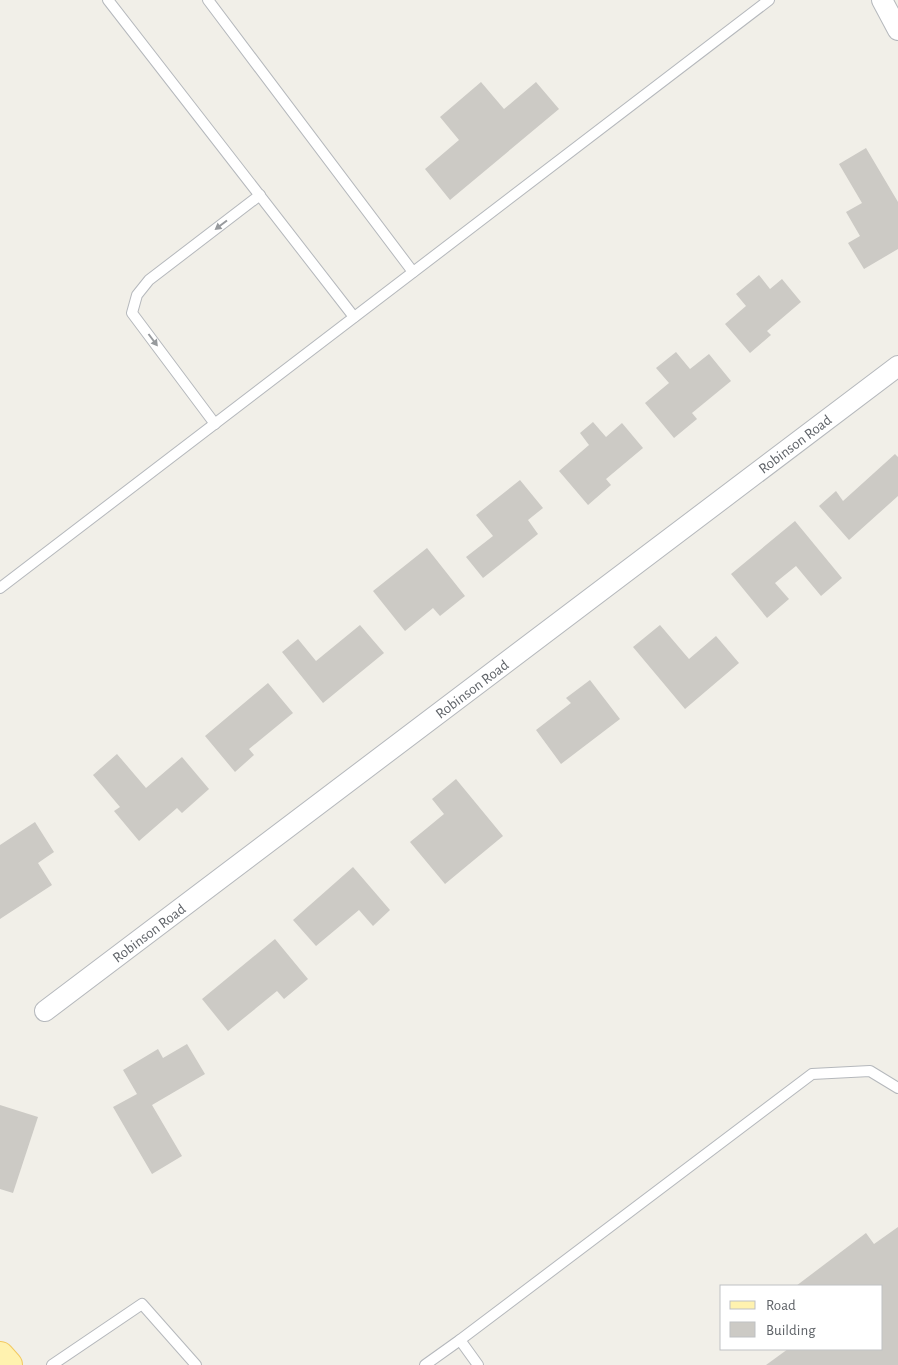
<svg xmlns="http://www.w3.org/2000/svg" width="898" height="1365" font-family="'Alegreya Sans',sans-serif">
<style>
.building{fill:#cccac5}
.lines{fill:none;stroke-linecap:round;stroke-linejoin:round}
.lane-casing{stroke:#b5b8bc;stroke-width:12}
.street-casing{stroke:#b5b8bc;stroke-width:22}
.primary-casing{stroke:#f2c960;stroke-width:30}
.lane{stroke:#fff;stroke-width:10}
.street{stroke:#fff;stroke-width:20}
.primary{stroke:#fff2af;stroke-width:28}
.oneway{fill:#979a9d}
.labels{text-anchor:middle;stroke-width:4;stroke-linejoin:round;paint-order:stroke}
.street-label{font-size:15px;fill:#5f6368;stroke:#fff}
</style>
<rect width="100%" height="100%" fill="#f1efe8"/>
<g class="building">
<polygon points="481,82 504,109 536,82 559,109 450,200 425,169 459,140 440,117"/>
<polygon points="866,148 898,202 898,249 864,269 848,243 860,236 846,212 862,203 839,164"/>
<polygon points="759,275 770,289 782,279 801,302 767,331 771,335 750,353 725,324 746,306 736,294"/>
<polygon points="676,352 690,369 709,354 731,381 692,413 697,419 674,438 645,403 669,383 656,368"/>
<polygon points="593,422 606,437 622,423 643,448 606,479 611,485 588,505 559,471 589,445 580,433"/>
<polygon points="895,454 898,457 898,496 849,540 819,506 836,491 843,501"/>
<polygon points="520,480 543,508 528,520 538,534 483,578 466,557 493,536 476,515"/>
<polygon points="795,521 842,578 821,596 796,566 775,583 789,599 767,618 731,574"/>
<polygon points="427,548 465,596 440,616 433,608 405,631 373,591"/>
<polygon points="360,625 384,653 323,703 282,652 298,639 316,661"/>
<polygon points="660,625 689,659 716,636 739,663 685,709 633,647"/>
<polygon points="590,680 620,719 561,764 536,730 571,703 566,698"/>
<polygon points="268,683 293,713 249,749 254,755 235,772 205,736"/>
<polygon points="117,754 146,788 182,757 209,789 182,813 177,808 139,841 114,811 120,807 93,775"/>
<polygon points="456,779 503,836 445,884 410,842 444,814 432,799"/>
<polygon points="35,822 54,852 38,863 52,885 0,919 0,845"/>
<polygon points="353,867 390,910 373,926 359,910 316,946 293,920"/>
<polygon points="275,939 308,979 284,999 277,991 228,1031 202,999"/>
<polygon points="187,1044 205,1074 152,1105 182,1156 152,1174 113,1107 137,1094 123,1070 158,1049 163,1058"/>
<polygon points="0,1105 38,1117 13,1193 0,1189"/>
<polygon points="898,1227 898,1365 766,1365 788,1349 882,1349 882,1286 796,1286 866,1233 874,1244"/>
</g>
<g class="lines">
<g class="lane-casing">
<g id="lane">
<polyline points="108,0 354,317"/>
<polyline points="208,0 413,272"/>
<polyline points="215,424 132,313 137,295 149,280 260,195"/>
<polyline points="0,588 769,0"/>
<polyline points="52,1365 142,1304 196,1365"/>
<polyline points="425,1365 460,1340"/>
<polyline points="478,1365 460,1340 812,1074 870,1071 898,1088"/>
</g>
</g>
<g class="street-casing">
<g id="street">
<polyline points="882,0 898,30"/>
<polyline points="45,1011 898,366"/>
</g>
</g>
<g class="primary-casing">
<polyline id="primary" points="0,1356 8,1365"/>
</g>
<use href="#lane" class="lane"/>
<use href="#street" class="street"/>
<use href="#primary" class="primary"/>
</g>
<defs><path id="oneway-solid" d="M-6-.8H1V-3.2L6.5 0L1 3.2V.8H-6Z" transform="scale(1.25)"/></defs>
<g class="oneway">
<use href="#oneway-solid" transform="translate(221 225) rotate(143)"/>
<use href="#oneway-solid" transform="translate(153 340) rotate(53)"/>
</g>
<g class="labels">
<g class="street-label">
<text transform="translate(795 444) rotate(-37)" y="5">Robinson Road</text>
<text transform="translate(472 689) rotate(-37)" y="5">Robinson Road</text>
<text transform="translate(149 933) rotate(-37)" y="5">Robinson Road</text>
</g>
</g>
<rect x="720" y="1285" width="162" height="65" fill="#ffffff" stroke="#bfc1c3"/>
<rect x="730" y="1301" width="25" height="8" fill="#fff2af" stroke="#bfc1c3"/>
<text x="766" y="1310" font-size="15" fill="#5f6368">Road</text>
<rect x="730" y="1322" width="25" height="15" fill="#cccac5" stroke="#bfc1c3"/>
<text x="766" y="1335" font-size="15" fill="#5f6368">Building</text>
</svg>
